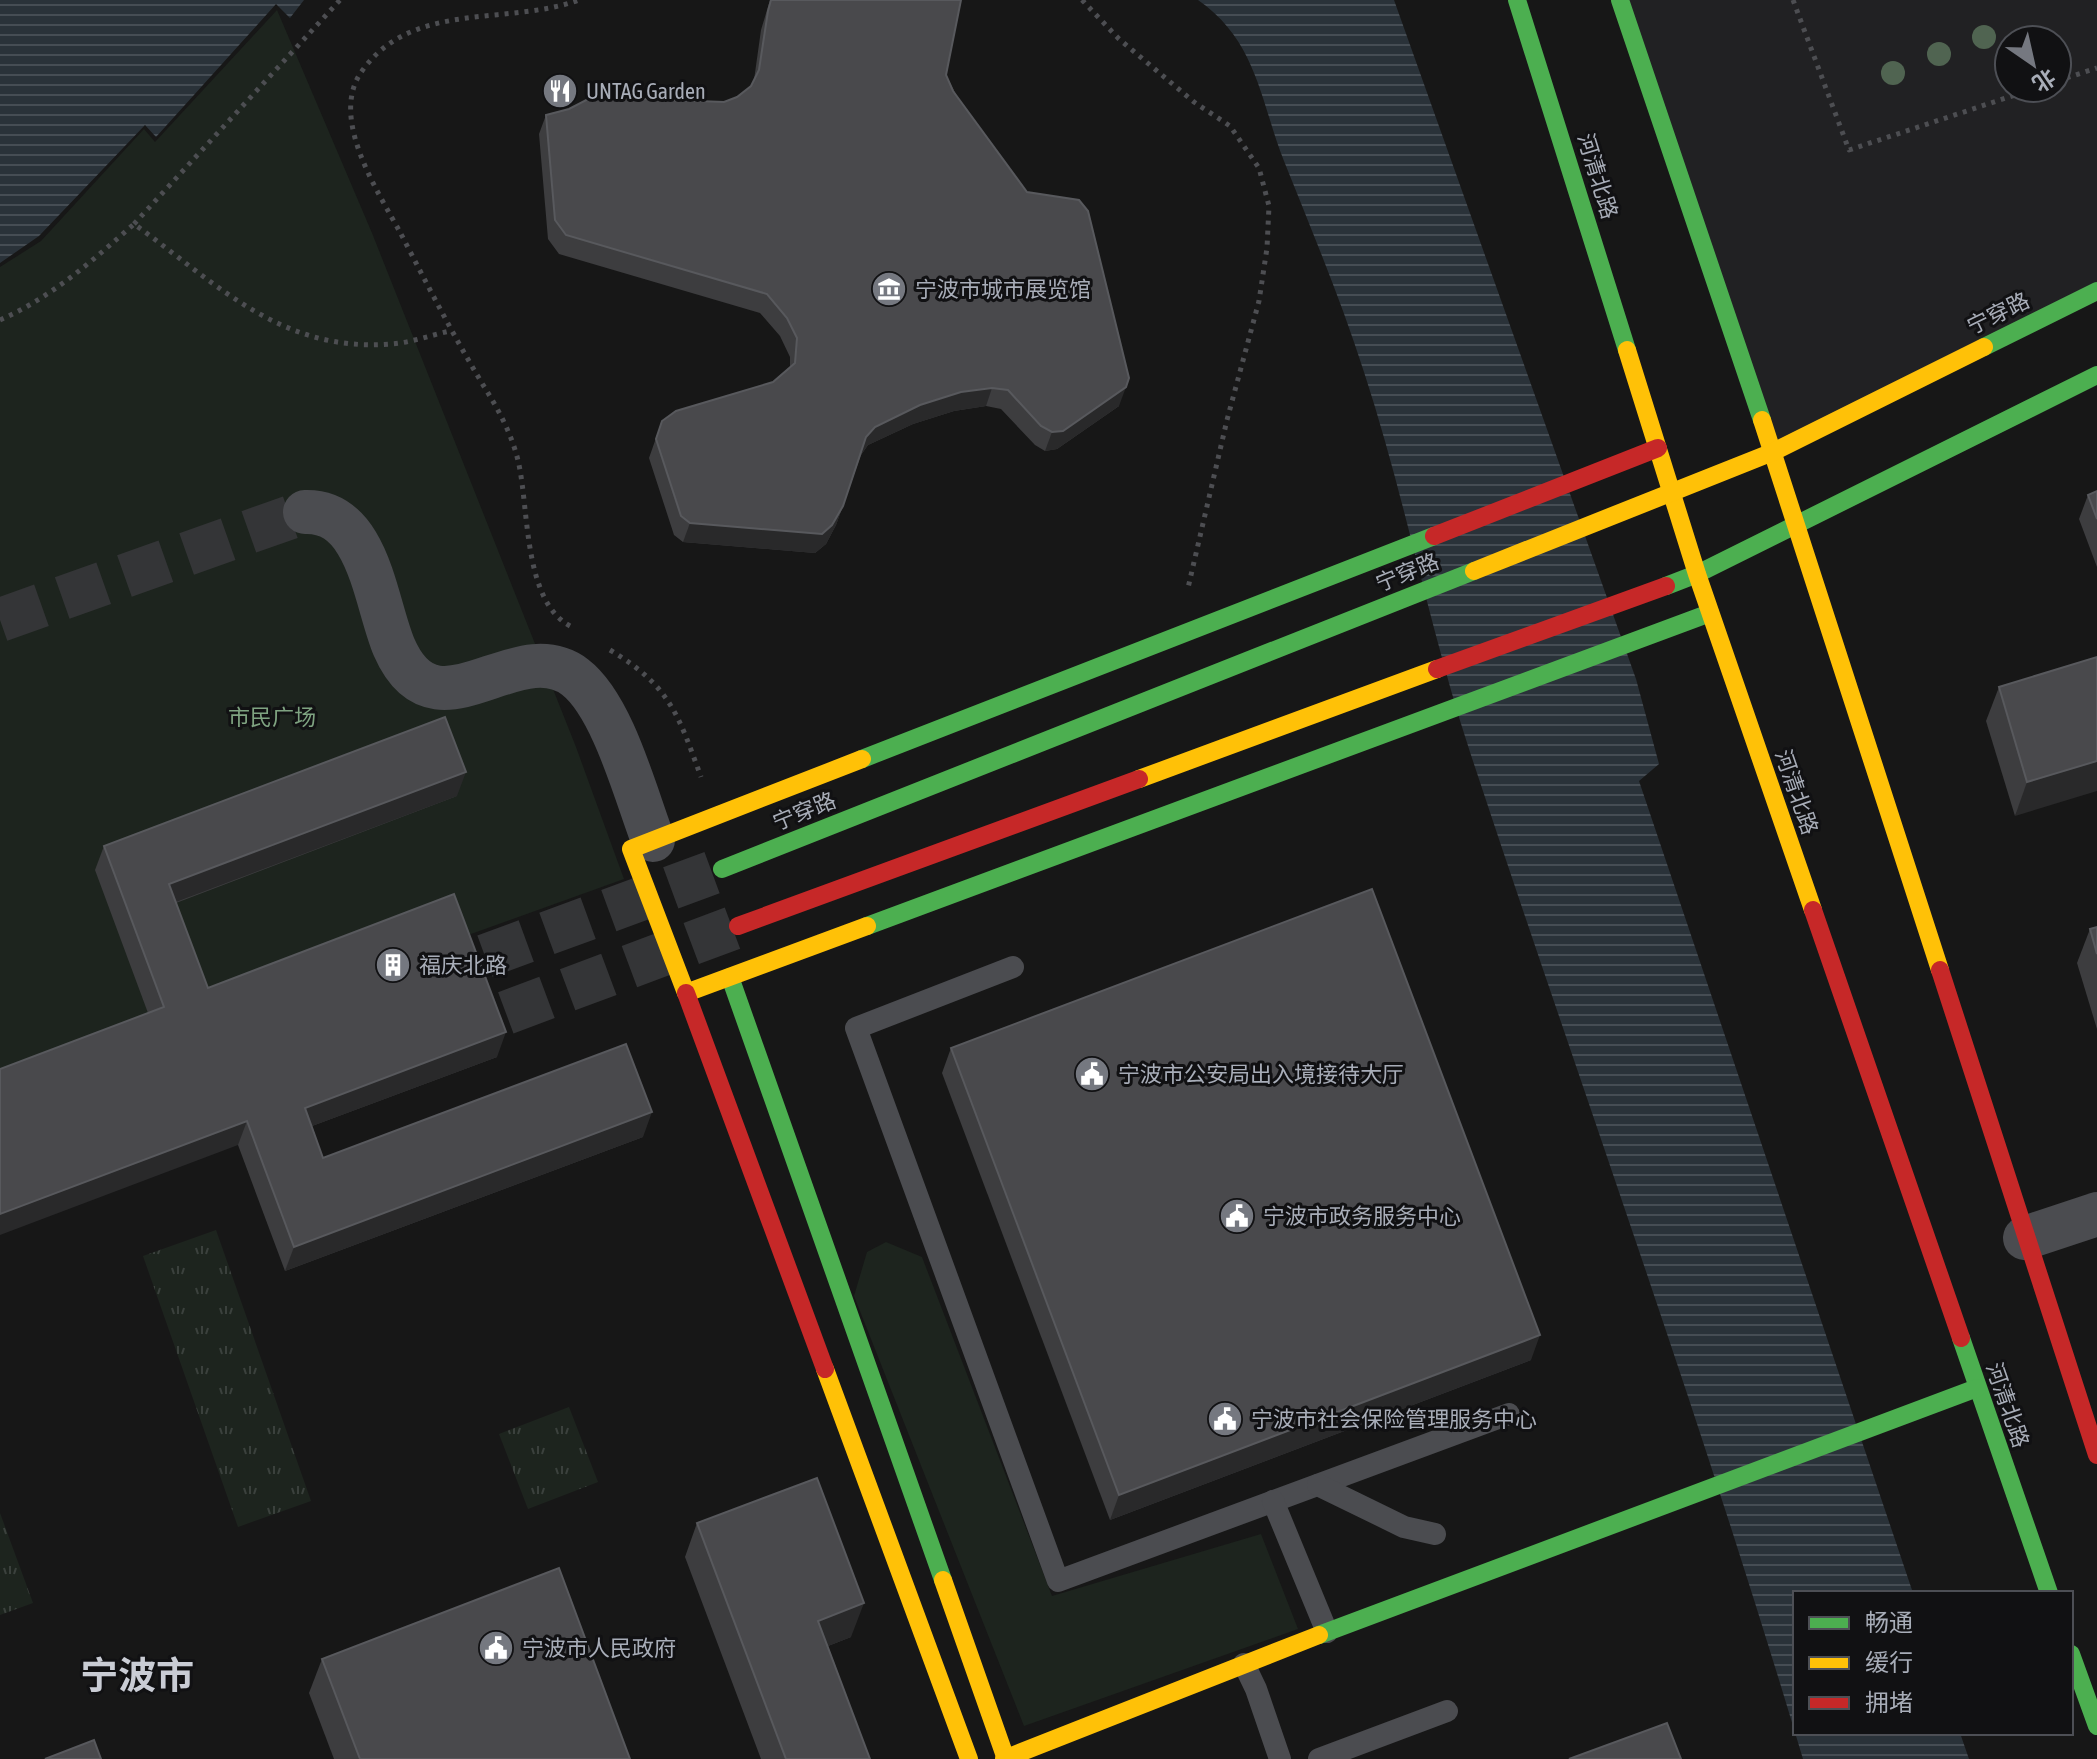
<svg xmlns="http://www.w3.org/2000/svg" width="2097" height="1759" font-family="'Asap Condensed','Noto Sans SC',sans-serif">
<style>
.built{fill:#212123;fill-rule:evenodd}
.grass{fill:url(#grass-tufts)}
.park{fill:#1d241e}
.water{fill:url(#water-rules)}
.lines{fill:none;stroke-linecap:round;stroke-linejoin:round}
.street-tunnel{stroke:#343537;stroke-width:44;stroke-dasharray:44 22;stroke-linecap:butt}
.secondary-tunnel{stroke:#343537;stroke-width:44;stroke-dasharray:44 22;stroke-linecap:butt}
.path{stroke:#4d4e52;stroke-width:5;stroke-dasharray:4 6;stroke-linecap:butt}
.lane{stroke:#4b4c50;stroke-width:22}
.street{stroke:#4b4c50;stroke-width:44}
.fast{stroke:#4caf50;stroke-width:18}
.slow{stroke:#ffc107;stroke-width:18}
.jam{stroke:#c62828;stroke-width:18}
.tree{fill:#506451}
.wall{fill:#3d3d3f}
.shaded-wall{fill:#29292a}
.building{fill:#49494c;stroke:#58595d;stroke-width:2}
.labels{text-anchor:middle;stroke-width:6;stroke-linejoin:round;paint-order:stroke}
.poi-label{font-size:22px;fill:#a8adb8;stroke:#111113;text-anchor:start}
.street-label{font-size:22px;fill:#a8adb8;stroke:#111113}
.park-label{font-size:22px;fill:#7fa381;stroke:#111113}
.town-label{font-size:38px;font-weight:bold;fill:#c9ccd4;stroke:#111113}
</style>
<defs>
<pattern id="grass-tufts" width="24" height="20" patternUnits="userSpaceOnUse" patternTransform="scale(2)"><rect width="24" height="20" fill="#1d241e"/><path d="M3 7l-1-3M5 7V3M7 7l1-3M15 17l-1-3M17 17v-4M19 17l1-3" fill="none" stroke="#3b413d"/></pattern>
<pattern id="water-rules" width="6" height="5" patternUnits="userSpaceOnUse" patternTransform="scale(2)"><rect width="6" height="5" fill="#2a3239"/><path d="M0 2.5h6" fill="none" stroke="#464d54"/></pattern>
</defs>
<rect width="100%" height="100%" fill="#171717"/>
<path class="built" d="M1620 0H2097V291L1773 452ZM2009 40H2057V88H2009Z"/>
<g class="grass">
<polygon points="216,1230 311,1501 238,1527 143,1256"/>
<polygon points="569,1407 598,1482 528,1509 499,1434"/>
<polygon points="0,1513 33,1603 0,1615"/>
</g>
<g class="park">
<polygon points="277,10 372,233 576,747 624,879 0,1103 0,267 41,241 144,129 155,142"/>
<polygon points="886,1242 922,1257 1052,1596 1261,1534 1298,1629 1024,1726 854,1296 867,1252"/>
</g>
<g class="water">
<polygon points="0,0 304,0 290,18 276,4 156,137 145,125 39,236 0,263"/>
<path d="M1198 0H1394L1636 679 1659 764 1639 781 1913 1593H1795V1733H1960L1969 1759H1803C1702 1420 1581 1088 1470 752 1429 627 1405 497 1364 372 1341 300 1312 231 1284 161 1260 100 1257 41 1198 0Z"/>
</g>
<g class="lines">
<polyline class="street-tunnel" points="0,620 305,512"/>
<g class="secondary-tunnel">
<polyline points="423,979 722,869"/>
<polyline points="444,1036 738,926"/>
</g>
<g class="path">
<polyline points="1082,0 1119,39 1194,102 1230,126 1259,168 1269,206 1267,248 1259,301 1227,420 1188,588"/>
<polyline points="1793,0 1849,150 2036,88"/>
<polyline points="2057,81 2097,68"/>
<polyline points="134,224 340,0"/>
<path d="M0 320C52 297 92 261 134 224 216 283 281 353 390 344 410 343 431 335 450 331"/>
<path d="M570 626C524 601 529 512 519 465 514 440 501 414 488 393 456 341 429 288 401 234 379 193 328 118 362 71 412 0 508 26 579 0"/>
<path d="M610 650C670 686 678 714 701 777"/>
</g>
<g class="lane">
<polyline points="1013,967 856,1028 1058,1581 1509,1414"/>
<polyline points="1318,1485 1404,1527 1435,1534"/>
<polyline points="1273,1501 1327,1632"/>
<polyline points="1244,1664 1256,1689 1280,1759"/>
<polyline points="1319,1759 1447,1711"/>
</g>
<g class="street">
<path d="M305 512C369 510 375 602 394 647 436 744 515 632 575 677 613 706 636 796 653 840"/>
<polyline points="2025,1238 2097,1214"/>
</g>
<g class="fast">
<polyline points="1517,0 1627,350"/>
<polyline points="1620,0 1762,420"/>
<polyline points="1984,347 2097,291"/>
<polyline points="1666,586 1697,574 2097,375"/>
<polyline points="862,759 1434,536"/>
<polyline points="722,869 1474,571"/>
<polyline points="867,926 1710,613"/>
<polyline points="730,977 943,1580"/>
<polyline points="1961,1338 2049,1593"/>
<polyline points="1319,1635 1977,1388"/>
<polyline points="2071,1654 2097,1726"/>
</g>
<g class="slow">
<polyline points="1627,350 1697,574 1813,910"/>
<polyline points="1762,420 1940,970"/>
<polyline points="1474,571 1773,452 1984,347"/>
<polyline points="862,759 631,849 686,993 867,926"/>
<polyline points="1139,779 1437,669"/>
<polyline points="825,1369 969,1759"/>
<polyline points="943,1580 1006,1759"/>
<polyline points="1004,1759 1319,1635"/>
</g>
<g class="jam">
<polyline points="1434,536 1658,448"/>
<polyline points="1437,669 1666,586"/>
<polyline points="1813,910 1961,1338"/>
<polyline points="738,926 1139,779"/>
<polyline points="1940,970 2097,1455"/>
<polyline points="686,993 825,1369"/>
</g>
</g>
<g class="tree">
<circle cx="1984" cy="37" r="12"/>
<circle cx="1939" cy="54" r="12"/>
<circle cx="1893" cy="73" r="12"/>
</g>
<g class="wall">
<polygon points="770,0 961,0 946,75 1119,406 1057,449 1045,451 1035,445 1001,409 986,406 954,411 913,424 868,445 861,455 836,525 826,544 815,553 683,542 674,535 649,458 662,421 773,382 790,368 790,357 780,336 760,313 559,254 548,239 539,134 546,115 724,102 737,97 751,86 754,80 761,30"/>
<polygon points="2097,491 2097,567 2079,519 2088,495"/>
<polygon points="2097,657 2015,816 1986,721 1999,687"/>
<polygon points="457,796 176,903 208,988 497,1057 312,1126 323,1158 643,1137 285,1271 238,1145 148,1013 95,870 104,846"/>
<polygon points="2097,927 2097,1029 2077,963 2090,929"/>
<polygon points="951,1048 1531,1360 1110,1520 942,1073"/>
<polygon points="697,1523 851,1637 828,1646 870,1759 761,1759 685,1557"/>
<polygon points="322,1659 630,1759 334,1759 309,1693"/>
</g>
<g class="shaded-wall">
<polygon points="1126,387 1119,406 1057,449 1045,451 1052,432"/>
<polygon points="992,388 986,406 954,411 913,424 868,445 860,456 866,437 875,427 920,405 961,392"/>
<polygon points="843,506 836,525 826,544 815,553 683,542 690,523"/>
<polygon points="2097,761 2097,791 2015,816 2027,782"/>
<polygon points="466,772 457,796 160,908 169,884"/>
<polygon points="506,1032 497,1057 296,1132 305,1108"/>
<polygon points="652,1112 643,1137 285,1271 294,1247"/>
<polygon points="247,1121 238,1145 0,1235 0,1214"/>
<polygon points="1540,1335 1531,1360 1110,1520 1119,1495"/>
<polygon points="864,1603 851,1637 805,1655 818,1621"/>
</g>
<g class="building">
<polygon points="771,0 961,0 946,75 953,91 1027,192 1079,200 1088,211 1129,378 1126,387 1063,431 1052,432 1041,426 1008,390 992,388 961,392 920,405 875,427 866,437 843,506 832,525 822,534 690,523 681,516 656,439 662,421 676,411 773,382 795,363 797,338 787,318 767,294 566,235 555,220 546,115 569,109 592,97 724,102 737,97 751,86 759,70 768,11"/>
<polygon points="2097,491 2097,519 2088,495"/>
<polygon points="2097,657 2097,761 2027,782 1999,687"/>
<polygon points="445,717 466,772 169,884 208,988 454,894 506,1032 305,1108 323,1158 626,1044 652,1112 294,1247 247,1121 0,1214 0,1069 164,1007 104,846"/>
<polygon points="1372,889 1540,1335 1119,1495 951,1048"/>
<polygon points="2097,927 2097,954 2090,929"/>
<polygon points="817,1478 864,1603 818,1621 870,1759 786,1759 697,1523"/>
<polygon points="559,1568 630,1759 360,1759 322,1659"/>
<polygon points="1667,1723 1681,1759 1569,1759"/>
<polygon points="94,1740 101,1759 45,1759"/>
</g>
<defs>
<g id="restaurant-disc" transform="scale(1.8)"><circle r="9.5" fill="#757880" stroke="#111113"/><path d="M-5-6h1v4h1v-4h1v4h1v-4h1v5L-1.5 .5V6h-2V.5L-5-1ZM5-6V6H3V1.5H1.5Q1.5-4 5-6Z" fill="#fff"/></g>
<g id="museum-disc" transform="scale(1.8)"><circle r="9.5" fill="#757880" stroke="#111113"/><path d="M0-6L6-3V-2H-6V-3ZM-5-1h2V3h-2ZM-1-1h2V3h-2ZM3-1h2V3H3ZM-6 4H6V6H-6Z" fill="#fff"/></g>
<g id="building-disc" transform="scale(1.8)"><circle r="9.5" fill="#757880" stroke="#111113"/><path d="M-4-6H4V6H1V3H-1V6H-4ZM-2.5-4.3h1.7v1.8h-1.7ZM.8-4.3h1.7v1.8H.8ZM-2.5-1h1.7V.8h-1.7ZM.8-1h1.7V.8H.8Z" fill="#fff"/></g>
<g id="civic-disc" transform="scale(1.8)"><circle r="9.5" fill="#757880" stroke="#111113"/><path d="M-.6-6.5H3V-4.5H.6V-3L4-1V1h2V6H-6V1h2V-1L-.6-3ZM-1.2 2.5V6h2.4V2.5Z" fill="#fff"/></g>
</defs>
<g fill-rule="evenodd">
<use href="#restaurant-disc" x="560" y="91"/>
<use href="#museum-disc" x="889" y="289"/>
<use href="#building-disc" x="393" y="965"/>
<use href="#civic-disc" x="1092" y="1074"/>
<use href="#civic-disc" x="1237" y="1216"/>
<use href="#civic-disc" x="1225" y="1419"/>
<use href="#civic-disc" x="496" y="1648"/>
</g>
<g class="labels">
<g class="poi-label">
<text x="586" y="99">UNTAG Garden</text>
<text x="915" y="297">宁波市城市展览馆</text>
<text x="419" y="973">福庆北路</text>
<text x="1118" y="1082">宁波市公安局出入境接待大厅</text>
<text x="1263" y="1224">宁波市政务服务中心</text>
<text x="1251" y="1427">宁波市社会保险管理服务中心</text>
<text x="522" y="1656">宁波市人民政府</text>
</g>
<g class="street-label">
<text transform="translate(1598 176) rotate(73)" y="8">河清北路</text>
<text transform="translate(1998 313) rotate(-26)" y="8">宁穿路</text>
<text transform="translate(1407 572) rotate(-22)" y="8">宁穿路</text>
<text transform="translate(1797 792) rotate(71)" y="8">河清北路</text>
<text transform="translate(804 811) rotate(-22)" y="8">宁穿路</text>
<text transform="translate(2008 1405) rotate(71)" y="8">河清北路</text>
</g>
<g class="park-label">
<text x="272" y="725">市民广场</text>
</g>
<g class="town-label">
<text x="137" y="1689">宁波市</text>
</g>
</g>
<rect x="1793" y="1591" width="280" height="144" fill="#111113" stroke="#4d4f55" stroke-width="2"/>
<rect x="1809" y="1617" width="40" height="12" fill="#4caf50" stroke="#4d4f55" stroke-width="2"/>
<text x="1865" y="1631" font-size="24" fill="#a8adb8">畅通</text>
<rect x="1809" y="1657" width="40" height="12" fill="#ffc107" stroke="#4d4f55" stroke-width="2"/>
<text x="1865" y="1671" font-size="24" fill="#a8adb8">缓行</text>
<rect x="1809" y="1697" width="40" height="12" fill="#c62828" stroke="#4d4f55" stroke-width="2"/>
<text x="1865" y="1711" font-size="24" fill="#a8adb8">拥堵</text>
<g transform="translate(2033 64) rotate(146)"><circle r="38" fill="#111113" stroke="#4d4f55" stroke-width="2"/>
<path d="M0-6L14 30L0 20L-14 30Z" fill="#757880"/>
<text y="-12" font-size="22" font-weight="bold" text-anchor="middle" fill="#a8adb8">北</text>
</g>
</svg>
